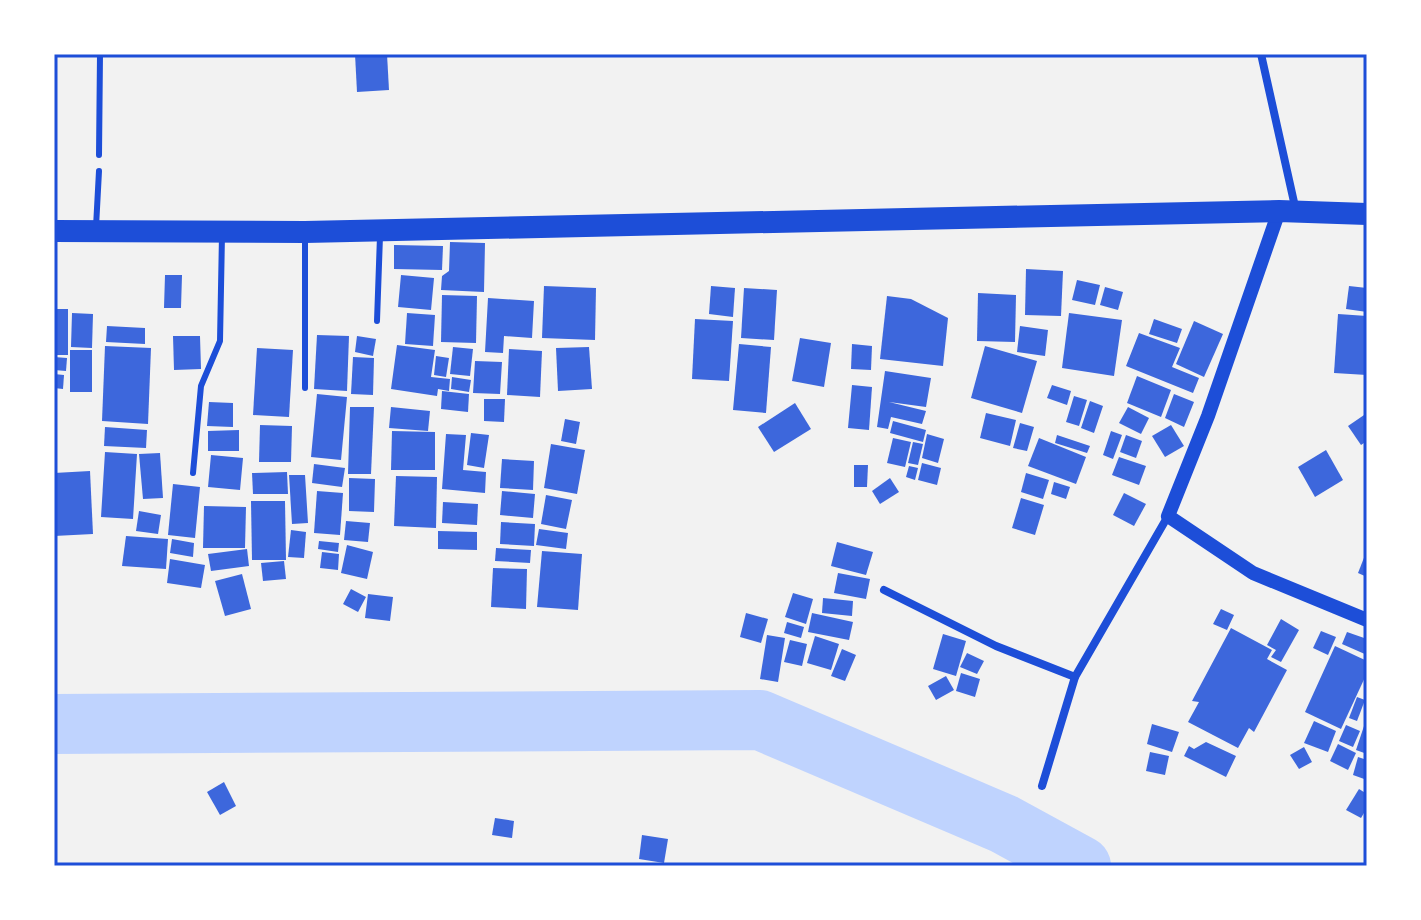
<svg xmlns="http://www.w3.org/2000/svg" width="1421" height="920" font-family="'Libre Baskerville',serif">
<style>
.lines{fill:none;stroke-linecap:round;stroke-linejoin:round}
.river{stroke:#bfd3fe;stroke-width:60}
.building{fill:#3d67dc}
.service{stroke:#1d4ed8;stroke-width:6}
.minor{stroke:#1d4ed8;stroke-width:8}
.tertiary{stroke:#1d4ed8;stroke-width:14}
.trunk{stroke:#1d4ed8;stroke-width:22}
.neatline{fill:none;stroke:#1d4ed8;stroke-width:3}
</style>
<rect width="100%" height="100%" fill="#f2f2f2"/>
<g class="lines">
<polyline class="river" points="54,724 760,720 1004,824 1081,866"/>
</g>
<g class="building">
<polygon points="355,54 387,54 389,90 357,92"/>
<polygon points="450,242 485,243 484,292 441,290 442,276 449,271"/>
<polygon points="394,245 443,246 442,270 394,269"/>
<polygon points="1026,269 1063,271 1061,316 1025,315"/>
<polygon points="165,275 182,275 181,308 164,308"/>
<polygon points="401,275 434,278 431,310 398,307"/>
<polygon points="1077,280 1100,285 1095,305 1072,300"/>
<polygon points="544,286 596,288 595,340 542,338"/>
<polygon points="711,286 735,288 733,317 709,314"/>
<polygon points="1349,286 1367,288 1367,312 1346,309"/>
<polygon points="1105,287 1123,292 1118,310 1100,305"/>
<polygon points="744,288 777,290 774,340 741,338"/>
<polygon points="978,293 1016,295 1015,342 977,341"/>
<polygon points="442,295 477,296 476,343 441,342"/>
<polygon points="887,296 911,299 948,318 943,366 880,359"/>
<polygon points="488,298 534,301 532,338 504,336 503,353 485,352"/>
<rect x="54" y="309" width="14" height="46"/>
<polygon points="72,313 93,314 92,348 71,347"/>
<polygon points="407,313 435,315 433,346 405,344"/>
<polygon points="1069,313 1122,320 1114,376 1062,368"/>
<polygon points="1338,314 1367,316 1367,375 1334,373"/>
<polygon points="695,319 733,321 729,381 692,379"/>
<polygon points="1154,319 1182,329 1177,343 1149,334"/>
<polygon points="1194,321 1223,334 1204,377 1176,364"/>
<polygon points="107,326 145,328 145,344 106,342"/>
<polygon points="1020,326 1048,330 1045,356 1017,352"/>
<polygon points="1139,333 1180,348 1172,367 1199,378 1193,393 1126,366"/>
<polygon points="317,335 349,336 347,391 314,389"/>
<polygon points="173,336 200,336 201,369 174,370"/>
<polygon points="357,336 376,339 373,356 355,352"/>
<polygon points="800,338 831,343 824,387 792,381"/>
<polygon points="739,344 771,347 766,413 733,410"/>
<polygon points="852,344 872,346 871,370 851,369"/>
<polygon points="397,345 435,350 431,377 450,379 449,391 438,389 437,396 391,389"/>
<polygon points="105,346 151,348 148,424 102,421"/>
<polygon points="985,346 1037,361 1022,413 971,398"/>
<polygon points="453,347 473,349 470,376 450,374"/>
<polygon points="589,347 592,389 558,391 556,348"/>
<polygon points="257,348 293,350 289,417 253,415"/>
<polygon points="509,349 542,351 540,397 507,395"/>
<rect x="70" y="350" width="22" height="42"/>
<polygon points="436,356 449,358 446,377 434,375"/>
<polygon points="54,357 67,358 66,371 54,370"/>
<polygon points="353,357 374,358 373,395 351,394"/>
<polygon points="475,361 502,362 500,394 473,393"/>
<polygon points="885,371 931,378 926,407 889,402 926,411 922,424 891,417 888,429 877,427"/>
<polygon points="54,374 64,375 63,389 54,388"/>
<polygon points="1137,376 1171,390 1161,417 1127,403"/>
<polygon points="452,377 471,380 469,392 451,389"/>
<polygon points="852,385 872,387 869,430 848,428"/>
<polygon points="1052,385 1071,391 1067,405 1047,398"/>
<polygon points="442,391 469,394 468,412 441,409"/>
<polygon points="317,394 347,397 341,460 311,457"/>
<polygon points="1174,394 1194,402 1184,427 1165,418"/>
<polygon points="1074,396 1087,400 1079,426 1066,422"/>
<polygon points="484,399 505,399 504,422 484,421"/>
<polygon points="1090,401 1103,406 1094,433 1081,428"/>
<polygon points="209,402 233,403 233,427 207,426"/>
<polygon points="795,403 811,429 774,452 758,427"/>
<polygon points="350,407 374,407 371,474 348,474"/>
<polygon points="391,407 430,411 428,431 389,428"/>
<polygon points="1128,407 1149,418 1141,434 1119,423"/>
<polygon points="986,413 1016,420 1010,446 980,438"/>
<polygon points="1367,413 1367,441 1361,445 1348,426"/>
<polygon points="565,419 580,422 576,444 561,441"/>
<polygon points="893,421 926,430 923,442 890,433"/>
<polygon points="1020,423 1034,427 1027,451 1013,448"/>
<polygon points="260,425 292,426 291,462 259,462"/>
<polygon points="1171,425 1184,446 1165,457 1152,436"/>
<polygon points="105,427 147,430 146,448 104,446"/>
<polygon points="239,430 239,451 208,451 208,431"/>
<polygon points="392,431 435,432 435,470 391,470"/>
<polygon points="1111,431 1122,435 1113,459 1103,455"/>
<polygon points="471,433 489,435 484,468 467,465"/>
<polygon points="446,434 466,435 463,470 486,472 485,493 442,489"/>
<polygon points="927,434 944,439 938,463 922,458"/>
<polygon points="1057,435 1090,446 1087,453 1055,443"/>
<polygon points="1126,435 1142,441 1136,458 1120,452"/>
<polygon points="893,438 911,442 905,467 887,463"/>
<polygon points="1039,438 1086,457 1076,484 1028,466"/>
<polygon points="913,442 923,444 918,465 908,463"/>
<polygon points="551,444 585,450 577,494 544,488"/>
<polygon points="1326,450 1343,480 1315,497 1298,467"/>
<polygon points="105,452 137,454 133,519 101,517"/>
<polygon points="160,453 163,498 143,499 139,454"/>
<polygon points="211,455 243,458 240,490 208,487"/>
<polygon points="1119,457 1146,466 1139,485 1112,475"/>
<polygon points="502,459 534,461 533,490 500,488"/>
<polygon points="922,463 941,468 937,485 918,480"/>
<polygon points="314,464 345,468 342,487 312,483"/>
<polygon points="854,465 868,465 867,487 854,487"/>
<polygon points="909,466 918,468 915,480 906,477"/>
<polygon points="90,471 93,534 54,536 54,473"/>
<polygon points="287,472 288,494 253,494 252,473"/>
<polygon points="1026,473 1049,480 1043,499 1021,492"/>
<polygon points="289,475 305,475 308,523 292,524"/>
<polygon points="396,476 437,477 436,528 394,526"/>
<polygon points="349,478 375,479 374,512 349,511"/>
<polygon points="890,478 899,492 880,504 872,491"/>
<polygon points="1054,482 1070,487 1066,499 1051,494"/>
<polygon points="173,484 200,487 195,538 168,535"/>
<polygon points="317,491 343,493 340,535 314,533"/>
<polygon points="502,491 535,494 533,518 500,515"/>
<polygon points="1124,493 1146,504 1134,526 1113,515"/>
<polygon points="546,495 572,500 566,529 541,524"/>
<polygon points="1021,498 1044,505 1035,535 1012,528"/>
<polygon points="251,501 285,501 286,560 252,560"/>
<polygon points="443,502 478,504 477,525 442,523"/>
<polygon points="204,506 246,507 245,548 203,548"/>
<polygon points="139,511 161,515 158,534 136,531"/>
<polygon points="346,521 370,523 368,542 344,540"/>
<polygon points="501,522 535,524 534,546 500,544"/>
<polygon points="539,529 568,533 566,549 536,545"/>
<polygon points="291,530 306,532 304,558 288,557"/>
<polygon points="438,531 477,532 477,550 438,549"/>
<polygon points="126,536 168,539 166,569 122,566"/>
<polygon points="172,539 194,543 193,557 170,553"/>
<polygon points="319,541 339,543 338,552 318,549"/>
<polygon points="837,542 873,552 866,575 831,566"/>
<polygon points="347,545 373,552 367,579 341,573"/>
<polygon points="496,548 531,550 530,563 495,561"/>
<polygon points="247,549 249,566 211,571 208,554"/>
<polygon points="1367,550 1367,577 1358,573"/>
<polygon points="542,551 582,554 578,610 537,607"/>
<polygon points="322,552 339,554 338,570 320,568"/>
<polygon points="170,559 205,565 201,588 167,583"/>
<polygon points="284,561 286,579 263,581 261,563"/>
<polygon points="493,568 527,569 526,609 491,607"/>
<polygon points="838,573 870,579 866,599 834,593"/>
<polygon points="242,574 251,609 225,616 215,581"/>
<polygon points="351,589 366,597 358,612 343,604"/>
<polygon points="793,593 813,599 806,624 785,617"/>
<polygon points="368,594 393,597 390,621 365,618"/>
<polygon points="823,598 853,601 852,616 822,613"/>
<polygon points="1221,609 1234,615 1227,630 1213,624"/>
<polygon points="746,613 768,619 761,643 740,637"/>
<polygon points="812,613 853,622 849,640 808,632"/>
<polygon points="1281,619 1299,630 1281,662 1271,657 1276,650 1267,645"/>
<polygon points="787,622 804,627 801,638 784,633"/>
<polygon points="1231,628 1272,650 1267,659 1287,670 1254,732 1249,728 1238,748 1188,722 1199,702 1192,701"/>
<polygon points="1321,631 1336,637 1328,655 1313,648"/>
<polygon points="1347,632 1367,639 1367,655 1342,644"/>
<polygon points="943,634 966,641 956,676 933,669"/>
<polygon points="767,635 785,638 778,682 760,679"/>
<polygon points="815,636 839,644 831,670 807,663"/>
<polygon points="790,640 807,644 802,666 784,662"/>
<polygon points="1335,646 1367,661 1367,673 1341,729 1305,712"/>
<polygon points="842,649 856,655 845,681 831,676"/>
<polygon points="967,653 984,661 977,674 960,667"/>
<polygon points="961,673 980,679 975,697 956,691"/>
<polygon points="946,676 954,690 936,700 928,686"/>
<polygon points="1357,697 1365,700 1357,721 1349,718"/>
<polygon points="1367,717 1367,754 1356,750"/>
<polygon points="1314,721 1336,731 1328,752 1304,743"/>
<polygon points="1152,724 1179,732 1172,752 1147,744"/>
<polygon points="1346,725 1360,731 1353,747 1339,741"/>
<polygon points="1206,742 1236,756 1226,777 1184,756 1189,746 1194,749"/>
<polygon points="1338,744 1356,753 1348,770 1330,761"/>
<polygon points="1304,747 1312,762 1299,769 1290,755"/>
<polygon points="1150,752 1169,756 1165,775 1146,771"/>
<polygon points="1358,757 1367,760 1367,780 1353,775"/>
<polygon points="224,782 236,806 220,815 207,792"/>
<polygon points="1359,789 1367,794 1367,808 1361,818 1346,810"/>
<polygon points="495,818 514,821 512,838 492,835"/>
<polygon points="642,835 668,839 664,863 639,859"/>
</g>
<g class="lines">
<g class="service">
<polyline points="99,155 100,54"/>
<polyline points="96,227 99,171"/>
<polyline points="377,321 380,236"/>
<polyline points="305,388 305,236"/>
<polyline points="193,473 201,386 220,341 222,235"/>
</g>
<g class="minor">
<polyline points="1261,54 1296,211"/>
<polyline points="884,590 996,646 1075,677"/>
<polyline points="1042,786 1075,677 1168,516"/>
</g>
<polyline class="tertiary" points="1279,211 1208,416 1168,516 1253,573 1367,620"/>
<polyline class="trunk" points="54,231 305,232 1279,211 1367,214"/>
</g>
<rect width="1421" height="920" fill="none" stroke="#ffffff" stroke-width="112"/>
<rect x="56" y="56" width="1309" height="808" class="neatline"/>
</svg>
